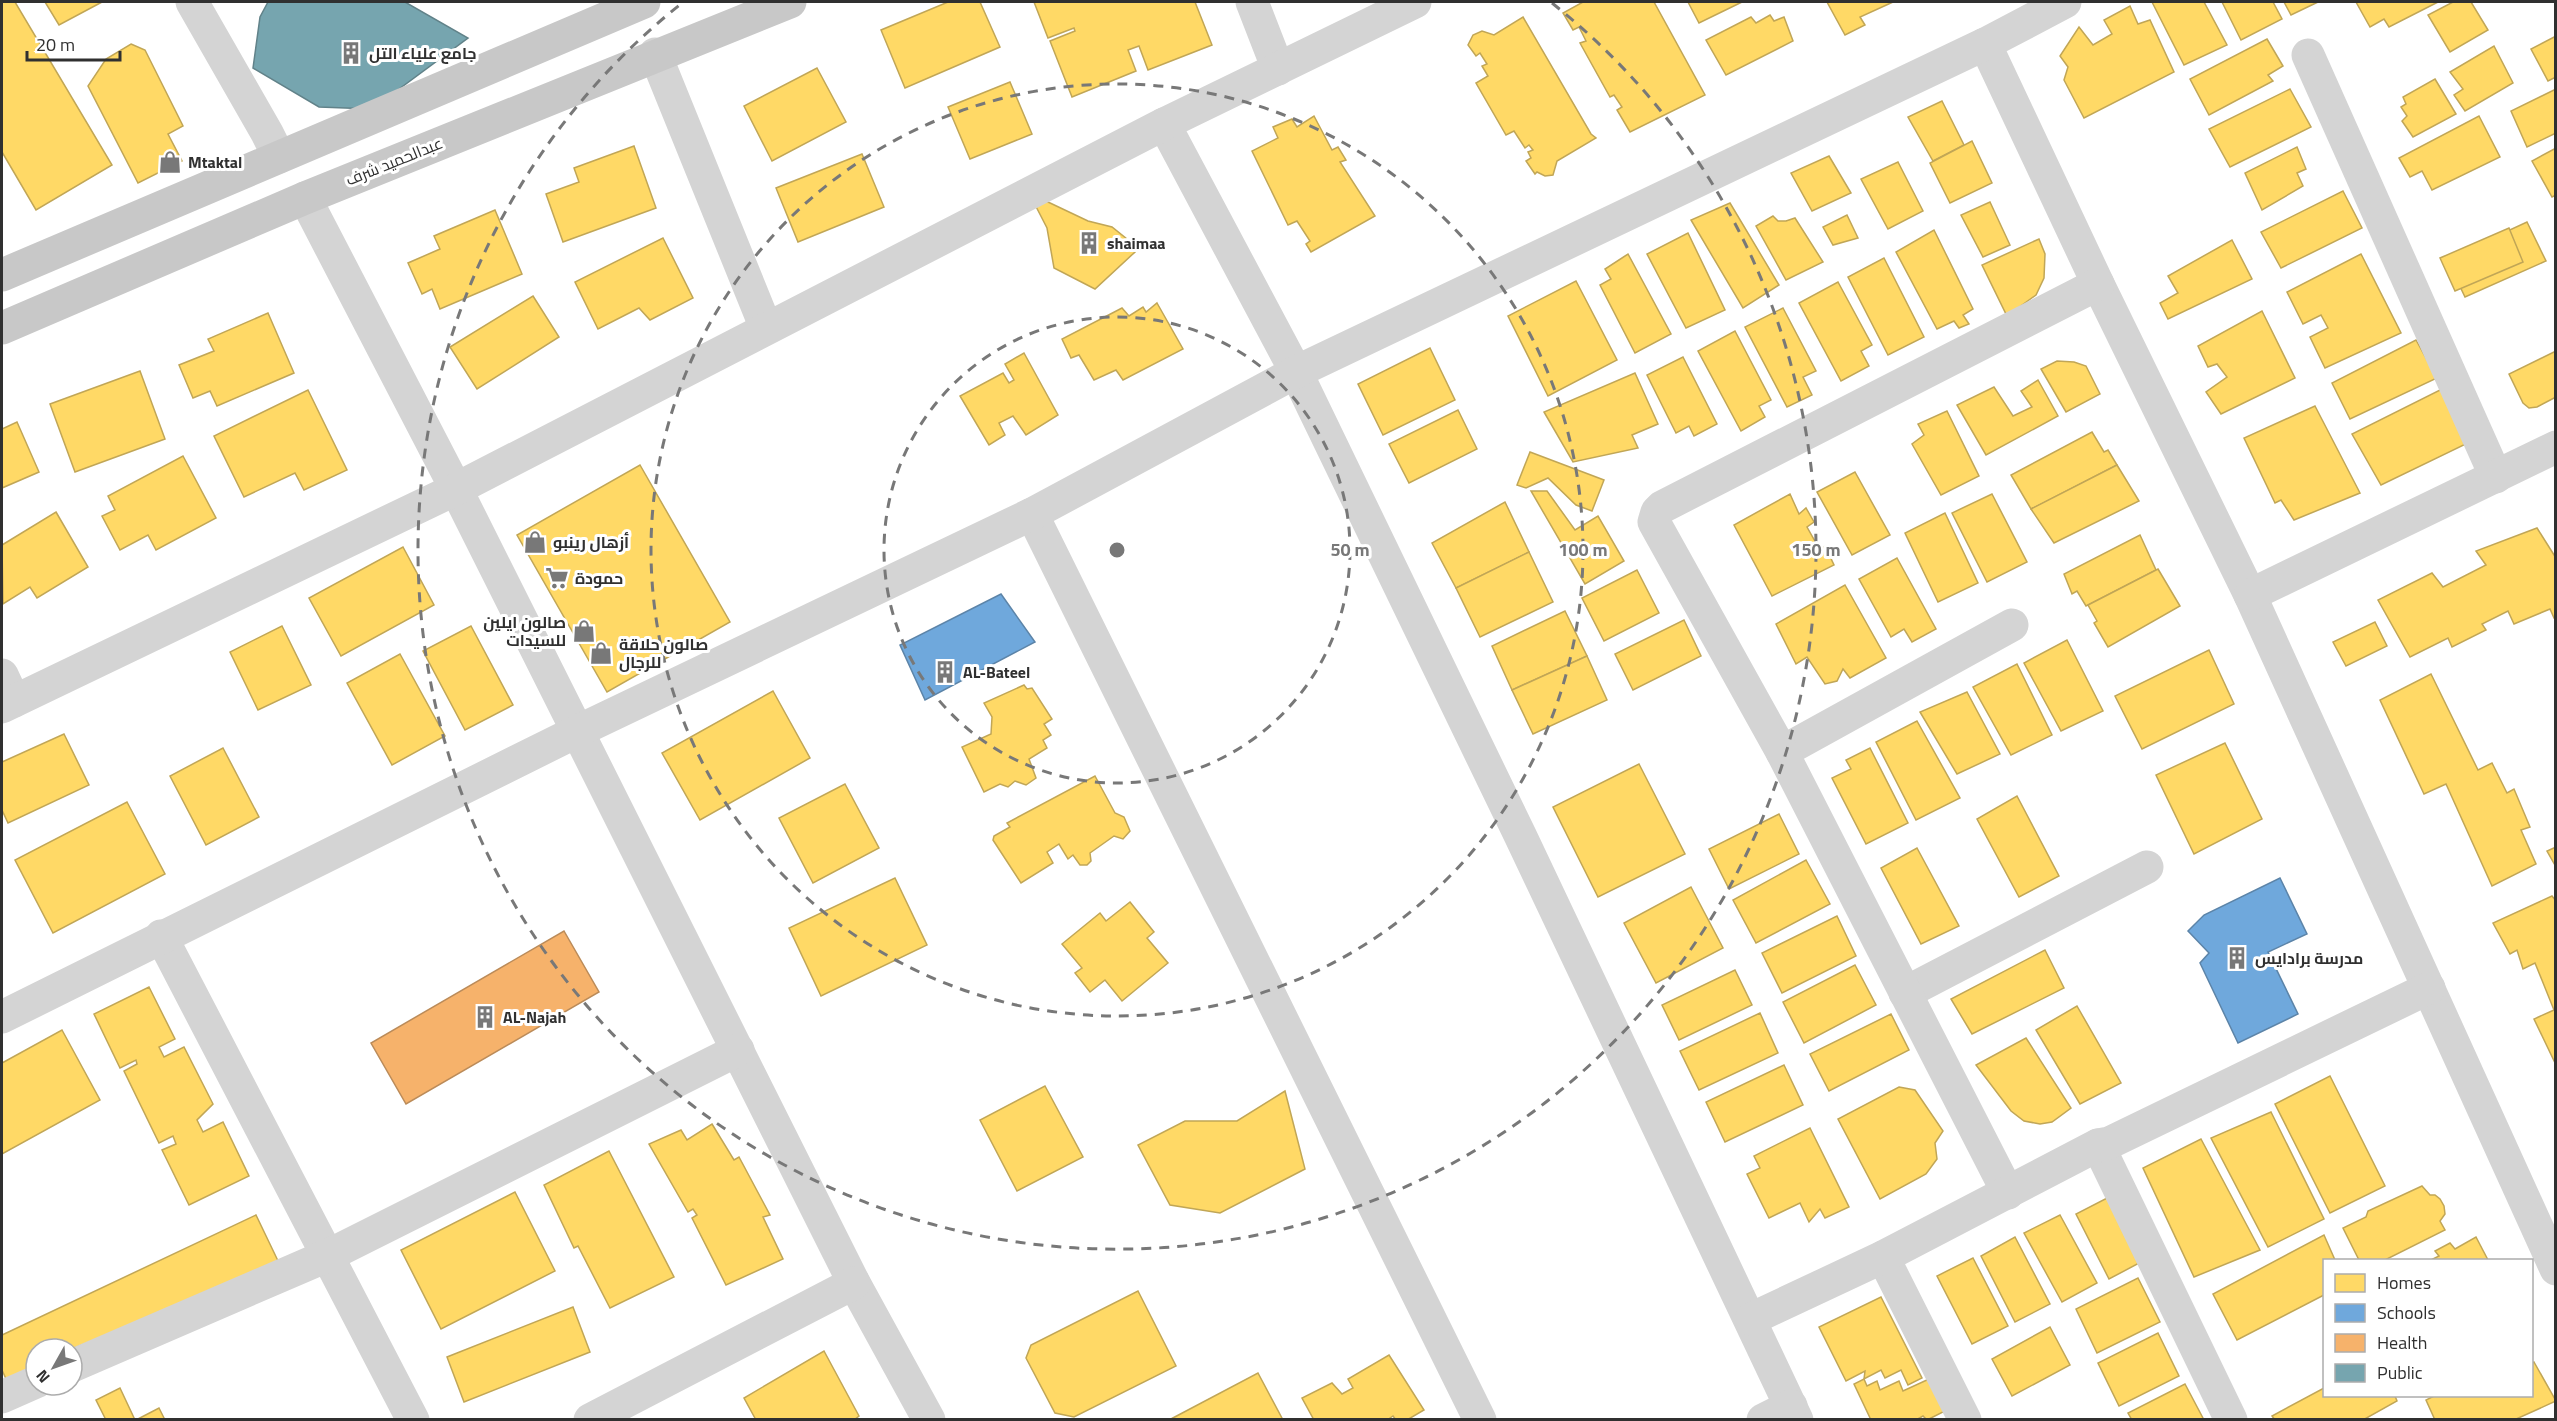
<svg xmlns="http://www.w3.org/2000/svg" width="2557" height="1421" font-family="'Titillium Web',Cairo,sans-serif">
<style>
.homes{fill:#ffd966;stroke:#c1a656;stroke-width:1.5}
.schools{fill:#6fa8dc;stroke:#5c84a8;stroke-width:1.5}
.health{fill:#f6b26b;stroke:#bb8b59;stroke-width:1.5}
.public{fill:#76a5af;stroke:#618289;stroke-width:1.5}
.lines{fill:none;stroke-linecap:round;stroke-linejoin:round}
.minor{stroke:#d4d4d4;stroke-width:33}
.major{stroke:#c8c8c8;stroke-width:33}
.ring{fill:none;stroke:#787878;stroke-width:3;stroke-dasharray:10 8}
.labels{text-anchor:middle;stroke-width:6;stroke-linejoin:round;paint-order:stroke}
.poi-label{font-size:16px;font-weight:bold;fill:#303030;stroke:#fff;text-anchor:start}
.street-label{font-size:16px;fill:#303030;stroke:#fff}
.centre{fill:#787878;stroke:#fff;stroke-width:3}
.ring-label{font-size:18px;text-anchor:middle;font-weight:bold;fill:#787878;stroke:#fff;stroke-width:6;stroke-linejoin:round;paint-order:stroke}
</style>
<rect width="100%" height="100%" fill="#fff"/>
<g class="homes">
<polygon points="2,2 15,2 112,165 36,210 2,152"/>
<polygon points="45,2 102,2 59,25"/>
<polygon points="948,2 980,2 1000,47 905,88 881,30"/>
<polygon points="1034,2 1195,2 1212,45 1148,70 1139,46 1128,50 1136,71 1072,97 1050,41 1075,31 1074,28 1048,38"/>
<polygon points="1583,2 1654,2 1705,95 1630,132 1617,110 1622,107 1614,95 1610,97 1580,43 1586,41 1579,27 1573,30 1563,13"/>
<polygon points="1688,2 1742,2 1699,23"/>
<polygon points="1827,2 1893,2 1860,17 1865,25 1845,35"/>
<polygon points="2152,2 2204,2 2227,45 2184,65"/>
<polygon points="2222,2 2273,2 2282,19 2241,40"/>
<polygon points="2284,2 2318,2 2291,15"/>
<polygon points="2356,2 2438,2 2389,27 2384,19 2370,27"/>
<polygon points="2453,2 2471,2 2488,30 2450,52 2428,15"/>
<polygon points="2130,6 2138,24 2150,20 2174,72 2084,118 2064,80 2068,67 2060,56 2079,27 2093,45 2112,34 2104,20"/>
<polygon points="1770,15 1774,21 1784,17 1793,41 1726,75 1706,40 1751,17 1756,23"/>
<polygon points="1523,17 1591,134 1596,138 1557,161 1553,175 1545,176 1537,172 1535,174 1526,161 1531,158 1528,152 1533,150 1529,145 1525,148 1514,131 1506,135 1476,83 1488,76 1482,66 1487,64 1480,53 1476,56 1468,45 1473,35 1482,31 1494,35"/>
<polygon points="2556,36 2556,77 2548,81 2531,49"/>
<polygon points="2267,39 2283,66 2268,75 2273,81 2209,115 2190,79"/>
<polygon points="131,44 145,50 183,126 168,134 182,161 138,183 88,86 106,59"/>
<polygon points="2494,46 2513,83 2465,111 2454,95 2463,89 2450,72"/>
<polygon points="817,68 846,122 772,161 744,106"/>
<polygon points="2435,79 2456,114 2413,137 2402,121 2407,116 2401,107 2406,104 2403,97"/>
<polygon points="1010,82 1032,134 970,159 948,107"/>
<polygon points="2290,89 2311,127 2230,167 2209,129"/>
<polygon points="2556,89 2556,133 2527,147 2511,111"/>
<polygon points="1942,101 1964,145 1933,161 1908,117"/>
<polygon points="1314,116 1332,150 1338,147 1346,160 1340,162 1375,216 1311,252 1306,244 1310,241 1297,221 1288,225 1252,151 1278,138 1273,127 1292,119 1297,127"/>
<polygon points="2479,116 2500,157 2432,190 2422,171 2410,177 2399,158"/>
<polygon points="1972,141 1992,183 1950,203 1930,163"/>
<polygon points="634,146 656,208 563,242 546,194 579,182 574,168"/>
<polygon points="2297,147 2306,169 2297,173 2303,186 2262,210 2245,173"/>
<polygon points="2556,148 2556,195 2552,197 2532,161"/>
<polygon points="862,154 884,207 798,242 776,188"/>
<polygon points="1829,156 1851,193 1812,211 1791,173"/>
<polygon points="1898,162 1923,211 1888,229 1861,179"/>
<polygon points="2343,191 2362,228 2281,268 2261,232"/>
<polygon points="1029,193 1088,221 1112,227 1127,239 1135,252 1095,289 1054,268 1047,228"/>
<polygon points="1990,202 2010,245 1983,257 1961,215"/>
<polygon points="1730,203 1779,285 1743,308 1691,220"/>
<polygon points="495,210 522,274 440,309 432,289 422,294 408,263 440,249 434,236"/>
<polygon points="1847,215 1858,238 1833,245 1823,227"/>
<polygon points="1773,216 1778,221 1786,221 1795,218 1823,262 1786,280 1756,226"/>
<polygon points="2527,222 2546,261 2465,297 2447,259"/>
<polygon points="2509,228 2523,262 2455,291 2440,258"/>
<polygon points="1934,230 1973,309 1963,315 1969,324 1959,328 1954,321 1937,329 1896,252"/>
<polygon points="1688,233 1725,310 1686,328 1647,254"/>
<polygon points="663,238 693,298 650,320 639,308 598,329 575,282"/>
<polygon points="2039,239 2045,254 2044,278 2036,295 2007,316 1982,265"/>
<polygon points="2232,240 2252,279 2168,319 2160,303 2178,293 2168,276"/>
<polygon points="1628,254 1671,334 1635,353 1600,285 1611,279 1605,269"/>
<polygon points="2361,254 2401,333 2325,368 2310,337 2328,328 2321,315 2303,324 2287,292"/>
<polygon points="1884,258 1924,337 1888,355 1848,277"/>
<polygon points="1576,281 1617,360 1548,396 1508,316"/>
<polygon points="1838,282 1872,345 1861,351 1869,366 1841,381 1799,303"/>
<polygon points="533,296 559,337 477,389 450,347"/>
<polygon points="1157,303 1183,349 1123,380 1116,370 1094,380 1079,355 1071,358 1062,339 1122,308 1129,316 1143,307 1146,312"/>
<polygon points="1783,308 1816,371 1803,377 1812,395 1787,407 1745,327"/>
<polygon points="2262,311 2295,378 2221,414 2206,392 2227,377 2217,364 2208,367 2198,346"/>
<polygon points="268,313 294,373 217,406 210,391 193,398 179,365 214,351 208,339"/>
<polygon points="1735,331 1771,400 1759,406 1765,417 1741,431 1698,351"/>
<polygon points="2416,340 2437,378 2350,419 2332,383"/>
<polygon points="1430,348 1455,400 1383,435 1358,384"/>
<polygon points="2556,351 2556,397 2537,407 2529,408 2523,403 2509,374"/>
<polygon points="1024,353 1058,415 1026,435 1013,416 999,423 1005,435 989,445 960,396 1003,373 1009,383 1014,380 1005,364"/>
<polygon points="1683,357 1717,424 1694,436 1689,426 1676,433 1647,375"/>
<polygon points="2057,361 2074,362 2086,366 2100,394 2066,412 2041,369"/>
<polygon points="140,371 165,439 75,472 50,404"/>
<polygon points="1635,373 1658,424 1632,435 1638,448 1573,462 1544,412"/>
<polygon points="2038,380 2058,416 1986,455 1957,405 1994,387 2013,416 2032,407 2021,391"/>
<polygon points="2444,388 2470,442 2381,485 2352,434"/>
<polygon points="308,390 347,470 304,490 295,473 244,497 214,436"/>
<polygon points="2315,406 2360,493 2294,520 2281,500 2275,503 2244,438"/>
<polygon points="1458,410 1477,449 1409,483 1389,444"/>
<polygon points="1947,411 1979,476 1941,495 1912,444 1924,435 1918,424"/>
<polygon points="17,422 39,472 2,488 2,429"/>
<polygon points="2092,432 2104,452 2108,450 2117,465 2031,509 2011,475"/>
<polygon points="1530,452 1604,480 1592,511 1576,505 1548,478 1526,488 1517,485"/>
<polygon points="183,456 216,518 156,550 148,535 120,550 102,516 115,510 108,496"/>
<polygon points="640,465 730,622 607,692 517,535"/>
<polygon points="2117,465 2139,501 2054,543 2031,509"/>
<polygon points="1855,472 1890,535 1852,555 1817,492"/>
<polygon points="1531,491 1547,491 1575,530 1598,516 1624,561 1585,584"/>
<polygon points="1790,494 1799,514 1806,508 1814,522 1807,527 1820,550 1825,546 1834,565 1772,596 1734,525"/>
<polygon points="1992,494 2027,562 1987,582 1952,513"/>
<polygon points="1505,502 1529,552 1456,588 1432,543"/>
<polygon points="56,512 88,567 37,598 30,587 3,604 2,545"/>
<polygon points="1945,513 1978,583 1938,602 1905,533"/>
<polygon points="2537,528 2556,558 2556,617 2554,618 2550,609 2514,624 2508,611 2482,624 2486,630 2452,647 2448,638 2410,657 2378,600 2432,573 2443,587 2486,565 2476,551"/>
<polygon points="2140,535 2156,570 2086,606 2077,591 2072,594 2064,574"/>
<polygon points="403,547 434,605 341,656 309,598"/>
<polygon points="1529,552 1553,602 1480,637 1456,588"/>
<polygon points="1897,558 1936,629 1912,642 1904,629 1891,637 1859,579"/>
<polygon points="2158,569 2180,606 2108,647 2094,623 2097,621 2088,605"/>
<polygon points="1637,570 1659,613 1604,641 1582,598"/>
<polygon points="1845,585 1886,658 1850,678 1843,669 1837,681 1825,684 1807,657 1796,664 1776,624"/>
<polygon points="1565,611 1587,656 1512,690 1492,646"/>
<polygon points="1684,620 1701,656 1633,690 1615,654"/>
<polygon points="2375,622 2387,646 2346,666 2333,642"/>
<polygon points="282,626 311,685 258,710 230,652"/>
<polygon points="471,626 513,705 465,730 423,651"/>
<polygon points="2067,640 2103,711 2061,731 2024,663"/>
<polygon points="2209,650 2234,704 2142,749 2115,696"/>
<polygon points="400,654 445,736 392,765 347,683"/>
<polygon points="1587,656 1607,700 1533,734 1512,690"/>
<polygon points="2017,664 2052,735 2011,755 1973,687"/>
<polygon points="2431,674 2478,770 2492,763 2507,793 2514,789 2530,827 2521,830 2536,864 2492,886 2446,784 2424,794 2380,700"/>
<polygon points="1024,685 1027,689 1032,688 1052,719 1044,724 1051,735 1043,740 1047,748 1029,759 1036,778 1026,785 1015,781 1008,787 1000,784 984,792 962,747 991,734 992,717 984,703"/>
<polygon points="773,691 810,758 700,820 662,753"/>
<polygon points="1967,692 2000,754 1957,774 1920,712"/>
<polygon points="1917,721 1960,798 1916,820 1876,742"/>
<polygon points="64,734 89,785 8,823 2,810 2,762"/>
<polygon points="2225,743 2262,819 2194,854 2156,775"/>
<polygon points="223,748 259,817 206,845 170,776"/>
<polygon points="1870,748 1908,823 1866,844 1832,778 1851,769 1846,760"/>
<polygon points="1639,764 1685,854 1598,897 1553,807"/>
<polygon points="1095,776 1115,813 1124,817 1130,831 1123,839 1114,836 1090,853 1091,861 1087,865 1080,865 1073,855 1068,859 1059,844 1047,852 1053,863 1021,883 993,840 994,836 1010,827 1007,823"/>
<polygon points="845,784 879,848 813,883 779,818"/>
<polygon points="2017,796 2059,876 2019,897 1977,819"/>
<polygon points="127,802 165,874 53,933 15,860"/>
<polygon points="1779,814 1799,854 1729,889 1709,849"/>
<polygon points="2556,847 2556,867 2547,851"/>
<polygon points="1917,848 1959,926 1921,944 1881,868"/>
<polygon points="1806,860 1830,904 1756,943 1733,900"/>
<polygon points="895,878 927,945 821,996 789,928"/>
<polygon points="1691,887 1723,948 1656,983 1624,923"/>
<polygon points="2552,896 2556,901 2556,1065 2534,1019 2554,1010 2535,963 2523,969 2517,950 2510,954 2493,923"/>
<polygon points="1130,902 1154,932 1147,938 1168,963 1122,1001 1105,980 1090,992 1075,973 1082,968 1062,944 1100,913 1106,921"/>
<polygon points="1837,916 1856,956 1782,993 1762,953"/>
<polygon points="2045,950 2064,988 1972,1034 1951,999"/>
<polygon points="1855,965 1876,1005 1804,1043 1783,1002"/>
<polygon points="1735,970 1752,1005 1679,1040 1662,1005"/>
<polygon points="149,987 175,1039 159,1047 164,1057 184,1047 213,1104 197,1120 203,1132 223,1122 249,1176 189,1205 162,1150 176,1144 173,1136 159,1143 124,1071 137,1064 136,1060 120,1068 94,1014"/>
<polygon points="2077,1006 2121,1083 2080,1104 2036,1030"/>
<polygon points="1760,1013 1778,1053 1699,1090 1680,1051"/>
<polygon points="1891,1014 1909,1050 1829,1091 1810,1054"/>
<polygon points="62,1030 100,1100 2,1154 2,1063"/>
<polygon points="2026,1038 2071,1108 2052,1122 2040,1124 2024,1121 2011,1111 1976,1065"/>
<polygon points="1784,1065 1803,1105 1725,1142 1706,1102"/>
<polygon points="2330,1076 2385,1186 2330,1213 2275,1104"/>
<polygon points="1045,1086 1083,1157 1017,1191 980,1120"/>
<polygon points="1899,1087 1915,1090 1943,1131 1935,1143 1937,1159 1926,1174 1880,1199 1838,1119"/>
<polygon points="1285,1091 1305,1169 1220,1213 1170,1205 1138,1145 1185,1121 1237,1121"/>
<polygon points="2271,1112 2324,1219 2268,1247 2211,1138"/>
<polygon points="712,1124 734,1160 739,1157 770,1215 763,1217 783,1259 726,1285 692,1218 697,1215 693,1209 688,1212 649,1144 681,1130 687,1140"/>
<polygon points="1810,1128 1849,1207 1825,1218 1820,1209 1809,1222 1800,1203 1769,1218 1747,1174 1760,1168 1754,1156"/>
<polygon points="2201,1139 2260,1250 2194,1277 2143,1168"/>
<polygon points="609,1151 674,1277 610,1308 578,1246 574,1248 544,1185"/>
<polygon points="2422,1186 2430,1195 2435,1195 2440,1199 2444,1206 2445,1214 2440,1221 2445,1230 2385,1260 2359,1260 2343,1228 2366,1217 2368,1211"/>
<polygon points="515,1192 555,1271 441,1329 401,1250"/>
<polygon points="2111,1196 2143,1261 2109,1279 2076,1214"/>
<polygon points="256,1215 280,1265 72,1349 36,1349 36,1381 12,1392 2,1370 2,1335"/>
<polygon points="2060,1215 2097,1283 2062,1302 2024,1233"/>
<polygon points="2324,1235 2335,1260 2324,1260 2324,1295 2237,1340 2213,1294"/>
<polygon points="2015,1237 2050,1304 2015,1322 1981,1256"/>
<polygon points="2476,1237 2488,1260 2431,1260 2439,1256 2435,1251 2450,1243 2455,1249"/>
<polygon points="1973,1258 2008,1326 1972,1344 1937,1276"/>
<polygon points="2138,1278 2160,1322 2097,1353 2076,1309"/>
<polygon points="1138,1291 1176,1366 1074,1417 1055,1413 1026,1358 1031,1345"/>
<polygon points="1881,1297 1922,1378 1908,1385 1901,1370 1885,1378 1881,1370 1864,1379 1865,1371 1846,1381 1819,1327"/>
<polygon points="573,1307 590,1352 464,1402 447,1357"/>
<polygon points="2050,1327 2070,1365 2012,1396 1992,1359"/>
<polygon points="2158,1333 2179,1376 2119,1406 2098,1363"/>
<polygon points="824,1351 859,1416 854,1420 756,1420 744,1398"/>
<polygon points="1389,1355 1424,1410 1407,1420 1396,1420 1393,1416 1387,1420 1314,1420 1302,1398 1332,1383 1342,1394 1353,1388 1348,1379"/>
<polygon points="2534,1362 2556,1401 2514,1420 2435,1420 2426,1400 2434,1396 2532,1396 2532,1363"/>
<polygon points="1258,1373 1283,1420 1169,1420"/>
<polygon points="1864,1379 1867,1386 1877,1381 1880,1390 1899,1381 1903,1391 1929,1379 1945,1411 1927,1420 1923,1416 1916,1420 1871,1420 1854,1384"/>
<polygon points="2185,1384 2204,1420 2132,1420 2128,1413"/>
<polygon points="120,1388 135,1420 106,1420 96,1400"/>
<polygon points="2324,1388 2324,1396 2395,1396 2397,1401 2363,1420 2275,1420 2272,1416"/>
<polygon points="159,1408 165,1420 136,1420"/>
</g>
<g class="schools">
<polygon points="1001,594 1035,642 925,700 900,645"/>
<polygon points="2280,878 2307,934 2268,952 2298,1014 2238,1043 2200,963 2209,953 2188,931 2204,915"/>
</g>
<polygon class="health" points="564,931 599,992 406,1104 371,1043"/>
<polygon class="public" points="268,2 405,2 468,38 372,109 319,107 253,68 260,17"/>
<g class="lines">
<g class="minor">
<polyline points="192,2 267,133 279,157"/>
<polyline points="1252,2 1278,69"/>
<polyline points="1985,44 2098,284 2250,595 2556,1269"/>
<polyline points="655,54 766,328"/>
<polyline points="2308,55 2496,477"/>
<polyline points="1164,124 1296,372 1520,835 1797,1420"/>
<polyline points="305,198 456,489 854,1283 929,1420"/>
<polyline points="1032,514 1480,1420"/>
<polyline points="2250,595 2556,447"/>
<polyline points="2,675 14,701"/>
<polyline points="2,707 456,489 1164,124 1415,2"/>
<polyline points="1782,752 2012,625"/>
<polyline points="161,936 413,1420"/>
<polyline points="1905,993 2147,867"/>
<polyline points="2,1017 578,731 1032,514 1296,372 1985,44 2065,2"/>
<polyline points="2098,1145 2231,1420"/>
<polyline points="2008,1193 1782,752 1654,522 1657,512 1662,507 2098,284"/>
<polyline points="1883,1257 1965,1420"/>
<polyline points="1751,1319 1883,1257 2098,1145 2109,1143 2429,988"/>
<polyline points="72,1366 329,1255 738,1050"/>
<polyline points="2,1397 36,1382"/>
<polyline points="590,1420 854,1283"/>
<polyline points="1763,1420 1791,1406"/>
</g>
<g class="major">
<polyline points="2,275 644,2"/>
<polyline points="2,328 305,198 790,2"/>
</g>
</g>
<g class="ring">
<circle cx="1117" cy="550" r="233"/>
<circle cx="1117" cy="550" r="466"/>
<path d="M1552 3A699 699 0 1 1 682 3"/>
</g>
<defs>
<g id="building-bare" transform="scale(1.8)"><path d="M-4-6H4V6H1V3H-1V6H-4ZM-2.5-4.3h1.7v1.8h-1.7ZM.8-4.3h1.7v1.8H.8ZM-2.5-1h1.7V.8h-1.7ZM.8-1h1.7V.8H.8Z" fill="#787878" stroke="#fff" stroke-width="2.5" paint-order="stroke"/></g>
<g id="shop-bare" transform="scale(1.8)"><path d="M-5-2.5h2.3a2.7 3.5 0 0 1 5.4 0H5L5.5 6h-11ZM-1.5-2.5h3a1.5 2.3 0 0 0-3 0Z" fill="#787878" stroke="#fff" stroke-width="2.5" paint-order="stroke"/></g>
<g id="supermarket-bare" transform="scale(1.8)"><path d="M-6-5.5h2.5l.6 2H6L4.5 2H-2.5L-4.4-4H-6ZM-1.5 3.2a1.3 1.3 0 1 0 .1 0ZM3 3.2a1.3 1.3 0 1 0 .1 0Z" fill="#787878" stroke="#fff" stroke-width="2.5" paint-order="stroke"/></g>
</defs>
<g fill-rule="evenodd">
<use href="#building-bare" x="351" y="53"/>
<use href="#shop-bare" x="170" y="162"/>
<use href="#building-bare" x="1089" y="243"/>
<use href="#shop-bare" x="535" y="542"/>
<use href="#supermarket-bare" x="557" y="578"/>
<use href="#shop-bare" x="584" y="631"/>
<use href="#shop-bare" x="601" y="653"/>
<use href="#building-bare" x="945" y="672"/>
<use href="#building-bare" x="2237" y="958"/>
<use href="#building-bare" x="485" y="1017"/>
</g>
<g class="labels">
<g class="poi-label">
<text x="369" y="59">جامع علياء التل</text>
<text x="188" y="168">Mtaktal</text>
<text x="1107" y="249">shaimaa</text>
<text x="553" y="548">أزهال رينبو</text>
<text x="575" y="584">حمودة</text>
<text x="566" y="628" text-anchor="end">صالون ايلين<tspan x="566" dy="18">للسيدات</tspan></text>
<text x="619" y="650">صالون حلاقة<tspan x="619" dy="18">للرجال</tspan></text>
<text x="963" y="678">AL-Bateel</text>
<text x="2255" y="964">مدرسة برادايس</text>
<text x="503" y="1023">AL-Najah</text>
</g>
<g class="street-label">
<text transform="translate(394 161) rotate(-22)" y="6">عبدالحميد شرف</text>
</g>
</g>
<circle cx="1117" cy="550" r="9" class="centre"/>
<g class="ring-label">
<text x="1350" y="556">50 m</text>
<text x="1583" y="556">100 m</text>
<text x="1816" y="556">150 m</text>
</g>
<rect width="2557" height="1421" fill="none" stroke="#303030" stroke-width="6"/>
<rect x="2323" y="1259" width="210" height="138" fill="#ffffff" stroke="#acacac" stroke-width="1.5"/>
<rect x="2335" y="1274" width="30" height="18" fill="#ffd966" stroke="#acacac" stroke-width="1.5"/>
<text x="2377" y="1289" font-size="18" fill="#303030">Homes</text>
<rect x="2335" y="1304" width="30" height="18" fill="#6fa8dc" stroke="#acacac" stroke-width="1.5"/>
<text x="2377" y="1319" font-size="18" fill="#303030">Schools</text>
<rect x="2335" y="1334" width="30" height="18" fill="#f6b26b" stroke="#acacac" stroke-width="1.5"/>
<text x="2377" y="1349" font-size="18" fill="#303030">Health</text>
<rect x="2335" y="1364" width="30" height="18" fill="#76a5af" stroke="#acacac" stroke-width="1.5"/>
<text x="2377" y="1379" font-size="18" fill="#303030">Public</text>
<g transform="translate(54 1367) rotate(230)"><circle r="28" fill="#ffffff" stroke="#acacac" stroke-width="1.5"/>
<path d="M0-4.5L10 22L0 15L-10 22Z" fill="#787878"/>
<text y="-9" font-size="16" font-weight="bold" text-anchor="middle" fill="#303030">N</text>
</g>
<path d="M27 51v9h93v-9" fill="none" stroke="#303030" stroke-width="3"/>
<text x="36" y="51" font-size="18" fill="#303030" stroke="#ffffff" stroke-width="4.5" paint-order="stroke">20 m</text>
</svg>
